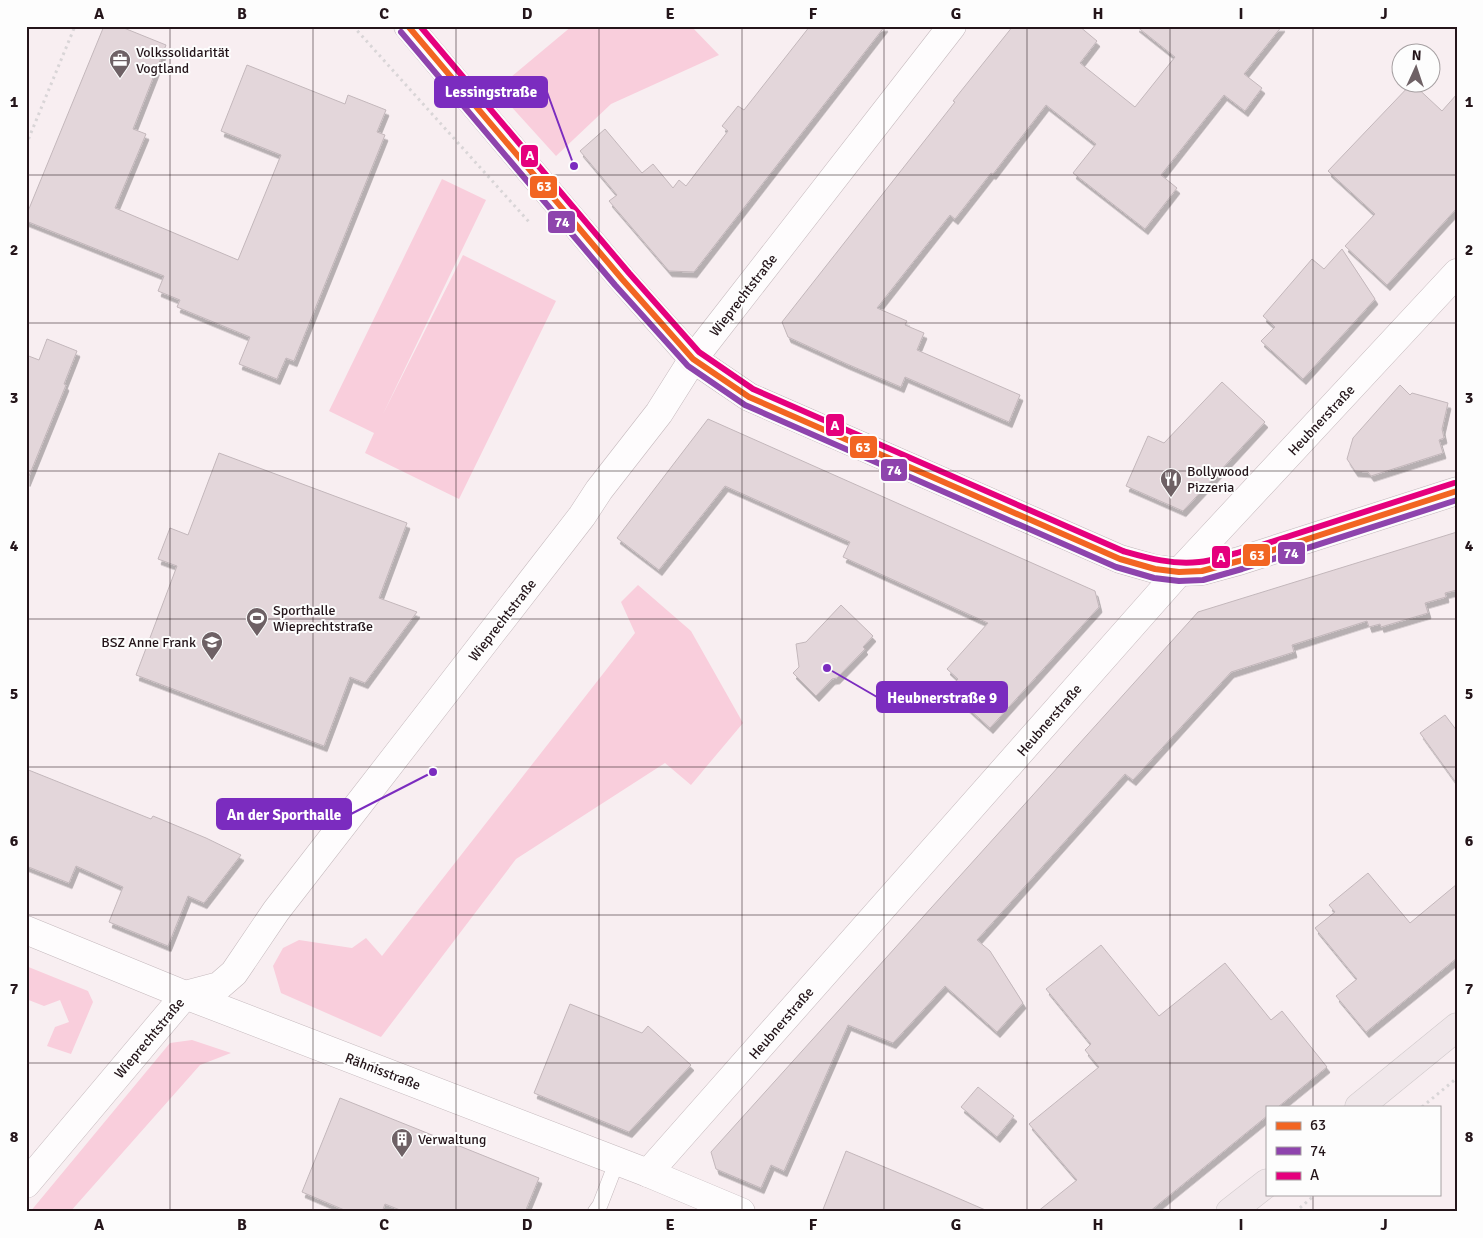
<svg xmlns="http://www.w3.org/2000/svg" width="1483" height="1238" font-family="Signika,sans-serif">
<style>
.green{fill:#f9cedc}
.building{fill:#e3d6da;stroke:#c3b7bb;filter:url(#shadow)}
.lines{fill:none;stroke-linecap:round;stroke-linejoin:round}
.service-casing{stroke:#c5b9bd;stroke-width:16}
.minor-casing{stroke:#c5b9bd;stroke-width:29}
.secondary-casing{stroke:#c5b9bd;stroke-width:29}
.primary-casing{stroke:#d1cacc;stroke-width:29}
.path{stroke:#d9d5d7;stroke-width:3;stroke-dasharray:2.5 4;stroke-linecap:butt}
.service{stroke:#fefcfd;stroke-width:15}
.minor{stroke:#fefcfd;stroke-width:28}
.secondary{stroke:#f6f2f4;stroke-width:28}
.primary{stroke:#f0e7ea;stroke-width:28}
.bus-1-casing{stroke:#fdfdfd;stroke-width:10}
.bus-2-casing{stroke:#fdfdfd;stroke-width:10}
.bus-3-casing{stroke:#fdfdfd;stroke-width:10}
.bus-1{stroke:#f26522;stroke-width:6}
.bus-2{stroke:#8e44ad;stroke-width:6}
.bus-3{stroke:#e5007d;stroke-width:6}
.grid{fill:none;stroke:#24151a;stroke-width:1;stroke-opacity:0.55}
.labels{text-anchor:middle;stroke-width:4;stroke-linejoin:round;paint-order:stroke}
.poi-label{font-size:14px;fill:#24151a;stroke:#fdfdfd;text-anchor:start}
.street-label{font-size:14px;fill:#24151a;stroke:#fdfdfd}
.leader{fill:none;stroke:#7b2cbf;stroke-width:2}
.callout-dot{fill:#7b2cbf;stroke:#fdfdfd;stroke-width:2}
.callout{fill:#7b2cbf;stroke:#7b2cbf;stroke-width:2}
.callout-label{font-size:15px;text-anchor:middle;font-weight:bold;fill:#fff}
.line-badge{stroke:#fdfdfd;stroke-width:2}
.badge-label{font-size:14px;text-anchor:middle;font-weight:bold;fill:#fff}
.neatline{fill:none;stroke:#24151a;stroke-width:2}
.grid-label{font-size:16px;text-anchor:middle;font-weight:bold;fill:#24151a}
</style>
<defs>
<filter id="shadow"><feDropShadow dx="3" dy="5.5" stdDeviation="0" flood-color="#0004"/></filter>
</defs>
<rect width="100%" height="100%" fill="#f8eef1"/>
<g class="green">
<polygon points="572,26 691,26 719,55 611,104 556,156 499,93 511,77"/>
<polygon points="442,179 486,200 383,414 463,255 556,301 459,499 365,453 374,433 329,411"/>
<polygon points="638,585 691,631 743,723 691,785 665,763 516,859 381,1037 281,993 273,966 283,948 299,940 352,948 366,938 382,956 635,633 621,602"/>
<polygon points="26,966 88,991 93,1002 71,1054 47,1046 55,1027 69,1022 60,1000 44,1006 26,999"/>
<polygon points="192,1040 231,1053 200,1065 70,1212 30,1212 170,1043"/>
</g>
<g class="building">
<polygon points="104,26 119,26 166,45 133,129 146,134 115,208 238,260 281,155 221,131 247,65 345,104 348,95 386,110 377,132 385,135 338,252 294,361 286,358 277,379 239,364 250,337 177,307 180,300 158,291 164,276 26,221 26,216"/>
<polygon points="810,26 885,26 694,272 669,271 609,201 617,195 580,151 605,129 642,173 653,164 673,188 679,180 686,186 728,131 722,126 738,106 744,110"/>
<polygon points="1013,26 1079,26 1097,41 1080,63 1135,107 1175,57 1136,26 1282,26 1244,74 1262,88 1245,111 1224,95 1161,175 1177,188 1145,229 1073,173 1096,144 1046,105 993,174 991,173 955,219 950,215 877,308 907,321 905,325 924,333 917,350 1020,395 1009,422 905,377 901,387 847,364 788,337 782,322 955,102 953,101"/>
<polygon points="1412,83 1442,111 1457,94 1457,208 1387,285 1345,246 1375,214 1328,171"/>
<polygon points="1342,249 1375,299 1303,379 1261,341 1275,327 1263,316 1312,259 1324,269"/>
<polygon points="47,339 77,351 64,384 66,385 27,481 26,355 39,360"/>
<polygon points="1222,382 1265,422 1231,459 1183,511 1126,486 1148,436 1164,443"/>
<polygon points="1400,385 1410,395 1412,393 1448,403 1442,429 1444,438 1439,440 1443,453 1371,476 1368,472 1355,471 1347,459 1353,438"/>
<polygon points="708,419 1095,591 1099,607 990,728 948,690 958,679 947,669 988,623 843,557 850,542 725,486 659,570 617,538"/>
<polygon points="219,453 407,523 379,598 417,612 365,683 350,677 324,746 136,675 177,566 158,559 170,528 188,535"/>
<polygon points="1457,532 1457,590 1445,593 1446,597 1425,603 1428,613 1381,627 1380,624 1369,627 1367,621 1292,645 1294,652 1231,672 1133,780 1125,774 977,940 990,951 1023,1003 997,1032 945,986 893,1043 848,1025 784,1171 771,1165 761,1188 716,1169 711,1152 1198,612"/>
<polygon points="841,605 873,636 863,647 865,649 837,678 832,679 816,696 793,673 799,667 796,644 806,642"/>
<polygon points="1445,715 1457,731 1457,784 1420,733"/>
<polygon points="26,769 151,819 153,816 206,838 241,855 204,903 188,896 168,946 109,922 123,887 76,866 69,883 26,866"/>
<polygon points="1368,873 1410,923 1457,884 1457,958 1366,1032 1336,996 1357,979 1315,928 1335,912 1329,905"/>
<polygon points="1101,945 1159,1016 1225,963 1271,1020 1282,1011 1327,1067 1278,1107 1267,1107 1267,1116 1149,1212 1037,1212 1077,1180 1029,1124 1099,1067 1085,1050 1091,1044 1046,989"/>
<polygon points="570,1004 642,1033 648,1026 691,1065 629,1132 534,1093"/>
<polygon points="978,1087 1014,1116 997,1137 961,1107"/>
<polygon points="340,1098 539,1178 525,1212 405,1212 385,1204 382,1212 349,1212 302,1192"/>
<polygon points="846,1151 930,1186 990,1212 822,1212"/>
</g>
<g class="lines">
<g class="service-casing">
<polyline id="service" points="595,1212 600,1205 617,1161"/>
</g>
<g class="minor-casing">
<g id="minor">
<polyline points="26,930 185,995 648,1173 741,1212"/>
<polyline points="648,1173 1179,572 1457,273"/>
<polyline points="26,1184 185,995 219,986 234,973 276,911 582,516 599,490 659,413 693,359 952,26"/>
</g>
</g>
<g class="secondary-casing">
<polyline id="secondary" points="408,26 622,279 693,359 749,397 1120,559 1155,569 1179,572 1202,571 1239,561 1457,491"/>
</g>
<g class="primary-casing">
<g id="primary">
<polyline points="1359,1107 1457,1027"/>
<polyline points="1230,1212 1267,1183"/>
</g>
</g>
<g class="path">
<polyline points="353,26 530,223"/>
<polyline points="26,145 75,26"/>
<polyline points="1422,1107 1457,1078"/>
<polyline points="1295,1212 1316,1194"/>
</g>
<use href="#service" class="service"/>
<use href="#minor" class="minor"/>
<use href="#secondary" class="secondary"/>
<use href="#primary" class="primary"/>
<g class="bus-1-casing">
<polyline id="bus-1" points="408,26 622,279 693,359 749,397 1120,559 1155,569 1179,572 1202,571 1239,561 1457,491"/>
</g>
<g class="bus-2-casing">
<polyline id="bus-2" points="401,32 615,285 688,366 745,405 1116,567 1154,578 1179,581 1203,580 1242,569 1457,500"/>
</g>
<g class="bus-3-casing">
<path id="bus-3" d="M420 26 629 273 699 352 753 389 1123 551C1148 558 1172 565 1199 562 1211 561 1224 556 1237 553L1454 483"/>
</g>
<use href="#bus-1" class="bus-1"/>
<use href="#bus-2" class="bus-2"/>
<use href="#bus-3" class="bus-3"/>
</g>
<path class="grid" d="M170 26V1212M313 26V1212M456 26V1212M599 26V1212M742 26V1212M884 26V1212M1027 26V1212M1170 26V1212M1313 26V1107M26 175H1457M26 323H1457M26 471H1457M26 619H1457M26 767H1457M26 915H1457M26 1063H1457M1313 1194V1212"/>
<defs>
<g id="office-pin" transform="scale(1.125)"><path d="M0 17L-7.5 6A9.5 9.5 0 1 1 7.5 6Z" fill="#6e6165" stroke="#fdfdfd"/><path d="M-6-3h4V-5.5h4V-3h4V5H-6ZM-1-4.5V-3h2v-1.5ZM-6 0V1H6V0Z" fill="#fff"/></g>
<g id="restaurant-pin" transform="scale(1.125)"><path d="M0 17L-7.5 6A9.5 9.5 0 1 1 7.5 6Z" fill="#6e6165" stroke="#fdfdfd"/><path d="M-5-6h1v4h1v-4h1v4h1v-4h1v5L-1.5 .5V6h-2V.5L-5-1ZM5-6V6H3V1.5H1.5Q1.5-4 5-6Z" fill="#fff"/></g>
<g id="stadium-pin" transform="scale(1.125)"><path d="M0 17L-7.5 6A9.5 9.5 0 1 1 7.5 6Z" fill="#6e6165" stroke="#fdfdfd"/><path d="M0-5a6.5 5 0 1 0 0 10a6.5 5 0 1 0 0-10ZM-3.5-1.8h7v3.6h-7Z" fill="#fff"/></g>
<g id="school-pin" transform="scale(1.125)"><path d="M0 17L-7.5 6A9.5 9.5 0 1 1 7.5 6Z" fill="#6e6165" stroke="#fdfdfd"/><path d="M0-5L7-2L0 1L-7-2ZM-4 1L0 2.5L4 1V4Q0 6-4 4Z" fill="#fff"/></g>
<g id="building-pin" transform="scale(1.125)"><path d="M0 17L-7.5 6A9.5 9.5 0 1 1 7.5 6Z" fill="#6e6165" stroke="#fdfdfd"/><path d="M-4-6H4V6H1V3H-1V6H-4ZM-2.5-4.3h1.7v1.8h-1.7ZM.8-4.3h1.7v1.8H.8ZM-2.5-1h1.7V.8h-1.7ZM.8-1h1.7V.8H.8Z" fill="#fff"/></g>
</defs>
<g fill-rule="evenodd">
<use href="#office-pin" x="120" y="60"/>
<use href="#restaurant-pin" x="1171" y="479"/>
<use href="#stadium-pin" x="257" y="618"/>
<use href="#school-pin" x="212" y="642"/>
<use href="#building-pin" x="402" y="1139"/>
</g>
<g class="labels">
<g class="poi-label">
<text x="136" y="57">Volkssolidarität<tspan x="136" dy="16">Vogtland</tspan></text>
<text x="1187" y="476">Bollywood<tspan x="1187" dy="16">Pizzeria</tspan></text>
<text x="273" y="615">Sporthalle<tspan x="273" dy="16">Wieprechtstraße</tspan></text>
<text x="196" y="647" text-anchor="end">BSZ Anne Frank</text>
<text x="418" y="1144">Verwaltung</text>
</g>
<g class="street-label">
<text transform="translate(743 295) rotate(-52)" y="5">Wieprechtstraße</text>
<text transform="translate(1321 420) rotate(-47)" y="5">Heubnerstraße</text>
<text transform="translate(502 620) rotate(-52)" y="5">Wieprechtstraße</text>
<text transform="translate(1049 720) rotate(-49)" y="5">Heubnerstraße</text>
<text transform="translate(781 1023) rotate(-49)" y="5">Heubnerstraße</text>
<text transform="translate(149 1038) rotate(-50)" y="5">Wieprechtstraße</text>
<text transform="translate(383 1071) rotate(21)" y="5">Rähnisstraße</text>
</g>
</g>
<path class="leader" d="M574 166L547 92M827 668L877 697M433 772L351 814"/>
<g class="callout-dot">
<circle cx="574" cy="166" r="5"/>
<circle cx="827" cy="668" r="5"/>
<circle cx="433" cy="772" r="5"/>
</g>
<g class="callout">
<rect x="435" y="77" width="112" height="30" rx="5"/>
<rect x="877" y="682" width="130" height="30" rx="5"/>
<rect x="217" y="799" width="134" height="30" rx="5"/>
</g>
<g class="callout-label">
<text x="491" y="97">Lessingstraße</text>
<text x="942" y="703">Heubnerstraße 9</text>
<text x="284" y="820">An der Sporthalle</text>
</g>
<g class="line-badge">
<rect x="520" y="144" width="19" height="24" rx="5" fill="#e5007d"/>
<rect x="529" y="175" width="29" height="24" rx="5" fill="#f26522"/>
<rect x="547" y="210" width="29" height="24" rx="5" fill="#8e44ad"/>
<rect x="825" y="413" width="20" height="24" rx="5" fill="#e5007d"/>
<rect x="849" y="435" width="29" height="24" rx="5" fill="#f26522"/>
<rect x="880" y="458" width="28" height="24" rx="5" fill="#8e44ad"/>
<rect x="1277" y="541" width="29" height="24" rx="5" fill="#8e44ad"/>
<rect x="1242" y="543" width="29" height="24" rx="5" fill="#f26522"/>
<rect x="1211" y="545" width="20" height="24" rx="5" fill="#e5007d"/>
</g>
<g class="badge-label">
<text x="530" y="160">A</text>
<text x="544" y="191">63</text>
<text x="562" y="227">74</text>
<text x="835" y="430">A</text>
<text x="863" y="452">63</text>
<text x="894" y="475">74</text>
<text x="1291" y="558">74</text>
<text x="1257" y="560">63</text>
<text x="1221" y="562">A</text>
</g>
<rect width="1483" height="1238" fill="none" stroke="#fdfdfd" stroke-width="55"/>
<rect x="1266" y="1106" width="175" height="90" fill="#fdfdfd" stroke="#a6a0a2"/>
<rect x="1276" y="1122" width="25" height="8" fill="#f26522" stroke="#a6a0a2"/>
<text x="1310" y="1130" font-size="15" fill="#24151a">63</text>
<rect x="1276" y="1147" width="25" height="8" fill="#8e44ad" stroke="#a6a0a2"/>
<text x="1310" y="1156" font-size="15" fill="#24151a">74</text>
<rect x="1276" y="1172" width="25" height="8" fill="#e5007d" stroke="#a6a0a2"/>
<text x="1310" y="1180" font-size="15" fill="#24151a">A</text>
<g transform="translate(1416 68) rotate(3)"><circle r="24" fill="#fdfdfd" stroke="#a6a0a2"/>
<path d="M0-4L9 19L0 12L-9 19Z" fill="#6e6165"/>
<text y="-8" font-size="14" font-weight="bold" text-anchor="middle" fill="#24151a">N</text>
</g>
<rect x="28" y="28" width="1428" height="1182" class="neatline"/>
<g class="grid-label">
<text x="99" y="19">A</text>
<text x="242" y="19">B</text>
<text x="384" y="19">C</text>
<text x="527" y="19">D</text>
<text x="670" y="19">E</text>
<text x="813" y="19">F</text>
<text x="956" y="19">G</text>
<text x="1098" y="19">H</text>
<text x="1241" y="19">I</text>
<text x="1384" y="19">J</text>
<text x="14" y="107">1</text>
<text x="1469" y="107">1</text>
<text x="14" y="255">2</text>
<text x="1469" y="255">2</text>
<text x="14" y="403">3</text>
<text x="1469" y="403">3</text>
<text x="14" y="551">4</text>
<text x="1469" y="551">4</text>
<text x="14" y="699">5</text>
<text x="1469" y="699">5</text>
<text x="14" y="846">6</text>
<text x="1469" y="846">6</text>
<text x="14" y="994">7</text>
<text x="1469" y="994">7</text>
<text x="14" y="1142">8</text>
<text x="1469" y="1142">8</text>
<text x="99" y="1230">A</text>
<text x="242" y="1230">B</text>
<text x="384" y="1230">C</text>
<text x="527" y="1230">D</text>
<text x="670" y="1230">E</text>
<text x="813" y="1230">F</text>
<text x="956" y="1230">G</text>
<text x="1098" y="1230">H</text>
<text x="1241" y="1230">I</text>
<text x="1384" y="1230">J</text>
</g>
</svg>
